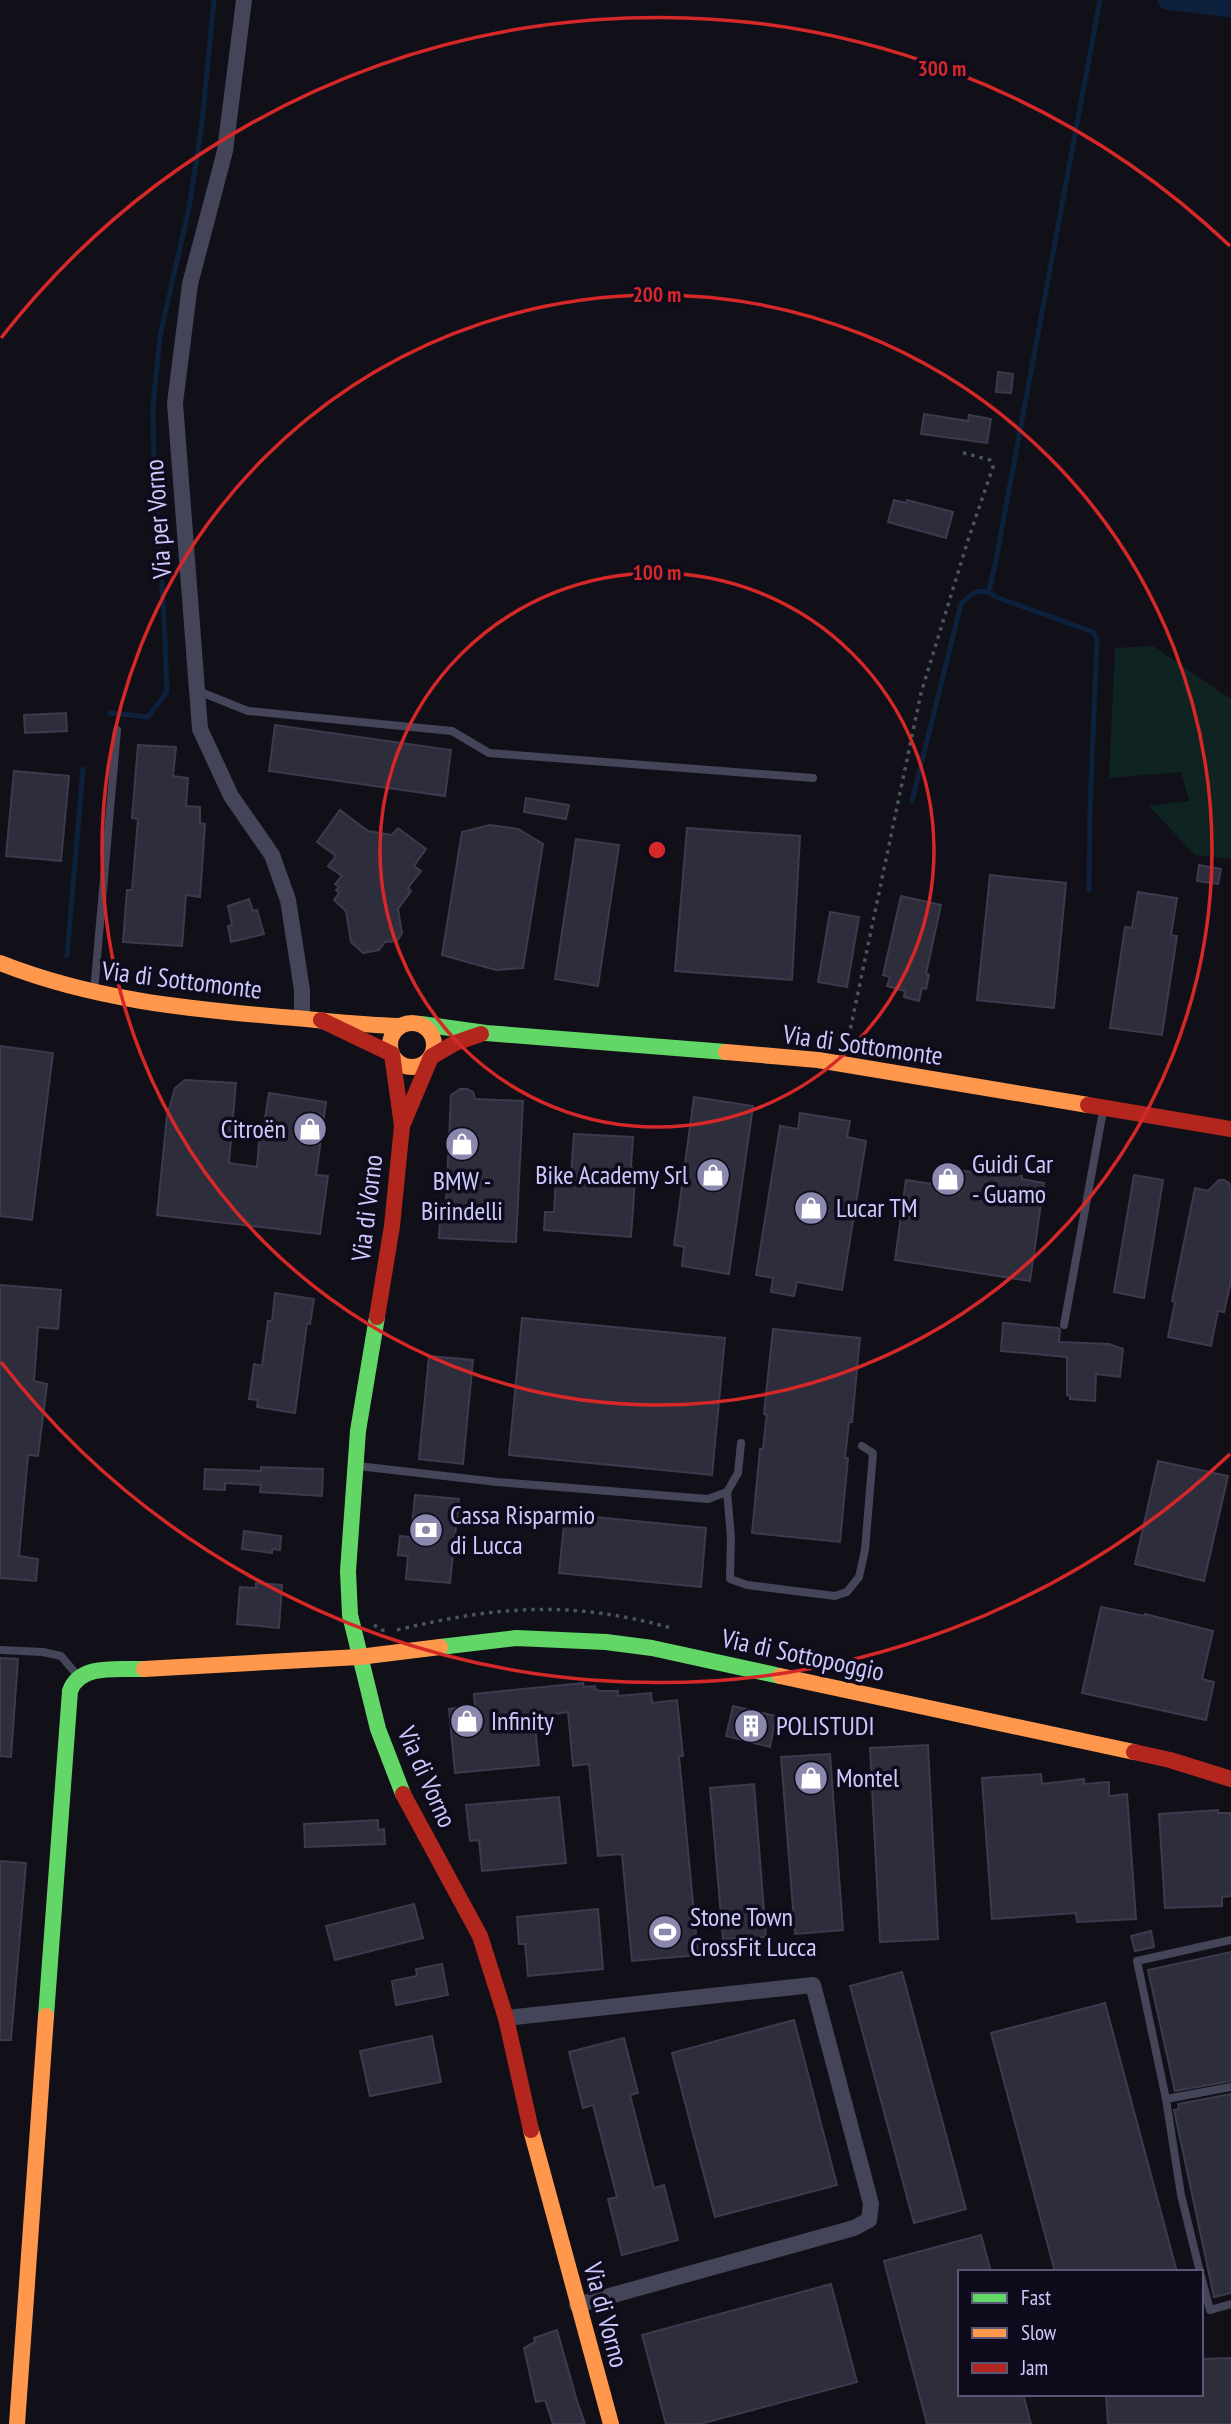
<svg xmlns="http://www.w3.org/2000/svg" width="1231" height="2424" font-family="'PT Sans Narrow',sans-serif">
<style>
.green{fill:#0f2322}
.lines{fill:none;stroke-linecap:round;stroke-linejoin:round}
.stream{stroke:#0d213c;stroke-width:5}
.canal{stroke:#0d213c;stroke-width:19}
.building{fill:#2e2d3c;stroke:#3c3a4d;stroke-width:2}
.path{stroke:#47555f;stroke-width:3.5;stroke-dasharray:3.5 5;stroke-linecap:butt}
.lane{stroke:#444559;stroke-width:8}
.street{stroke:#444559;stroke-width:16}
.fast{stroke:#63d668;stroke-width:16}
.slow{stroke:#ff974d;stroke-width:16}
.jam{stroke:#b3261e;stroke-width:16}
.ring{fill:none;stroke:#d62828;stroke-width:3.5}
.labels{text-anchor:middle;stroke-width:7;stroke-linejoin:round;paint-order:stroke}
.street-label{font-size:26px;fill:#ccc9fd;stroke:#0e0c1c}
.poi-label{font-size:26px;fill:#ccc9fd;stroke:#0e0c1c;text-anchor:start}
.centre{fill:#d62828;stroke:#0e0c1c;stroke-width:3.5}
.ring-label{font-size:21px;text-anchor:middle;font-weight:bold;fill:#d62828;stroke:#0e0c1c;stroke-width:7;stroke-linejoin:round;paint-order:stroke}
</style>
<rect width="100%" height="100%" fill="#111018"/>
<polygon class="green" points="1153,646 1231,699 1231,859 1195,855 1149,806 1189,801 1181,772 1109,778 1115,648"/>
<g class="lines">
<g class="stream">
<polyline points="989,591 996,560 1100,0"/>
<polyline points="110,713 148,717 167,692 164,615 154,478 153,406 160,336 189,208 202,123 214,0"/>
<path d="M912 801 961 604C972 592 982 586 996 597L1093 632 1097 639 1090 809 1089 890"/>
<polyline points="67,956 83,769"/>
</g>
<polyline class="canal" points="1167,0 1231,8"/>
</g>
<g class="building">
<polygon points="998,372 1013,374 1011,393 996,392"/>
<polygon points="924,414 968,421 969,415 991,419 987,443 921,434"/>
<polygon points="894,500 906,503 907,500 953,512 946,538 888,522"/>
<polygon points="66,713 67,731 25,733 24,715"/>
<polygon points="275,725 451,750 445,796 269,771"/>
<polygon points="138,745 176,747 173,776 188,778 186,806 200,807 200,823 205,824 200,897 186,895 182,946 123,942 127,890 132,890 138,819 132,818"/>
<polygon points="14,771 69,776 61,861 6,856"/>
<polygon points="526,798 569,805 566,819 524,812"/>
<polygon points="340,810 368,831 392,835 398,828 426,849 414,866 421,871 408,888 411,891 398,909 402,933 397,941 385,942 379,950 363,953 351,942 346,911 334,900 339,893 336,890 339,887 335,884 342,876 328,866 336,856 317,842"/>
<polygon points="490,825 518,829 543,844 523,968 496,970 442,955 462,832"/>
<polygon points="687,828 800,836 792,980 675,971"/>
<polygon points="576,839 619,845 598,986 555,979"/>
<polygon points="1199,865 1221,869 1218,884 1197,881"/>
<polygon points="990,875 1066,883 1054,1008 977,1000"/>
<polygon points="1138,892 1177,898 1171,935 1177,936 1162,1035 1110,1028 1125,927 1132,928"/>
<polygon points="901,896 941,905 926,974 929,975 926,989 922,988 919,1001 904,997 905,991 887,986 890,977 883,975"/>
<polygon points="249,899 253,911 257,910 264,934 231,942 228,926 232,925 228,906"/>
<polygon points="830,912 859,917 847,987 818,982"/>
<polygon points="0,1046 53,1053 32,1220 0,1216"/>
<polygon points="185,1080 236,1083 229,1163 257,1167 260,1130 263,1131 269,1093 326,1102 316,1175 328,1176 320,1234 157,1215 167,1116 175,1088"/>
<polygon points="460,1089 467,1089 473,1092 475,1099 523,1101 516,1242 439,1238 441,1204 446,1204 451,1095"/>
<polygon points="694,1097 753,1106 729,1274 682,1266 684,1247 674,1245"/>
<polygon points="800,1113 850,1121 847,1137 866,1141 842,1290 797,1282 794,1296 771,1292 773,1278 756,1275 780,1126 798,1129"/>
<polygon points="574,1134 633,1137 631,1166 637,1175 635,1179 631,1237 544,1230 545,1212 554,1212 556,1175 571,1176"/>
<polygon points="960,1170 982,1174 983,1170 1022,1176 1022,1179 1044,1183 1030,1281 895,1260 906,1180 958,1188"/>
<polygon points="1134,1175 1163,1180 1144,1298 1114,1292"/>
<polygon points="1219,1180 1224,1180 1229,1183 1231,1191 1231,1281 1224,1312 1218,1311 1211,1346 1168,1337 1175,1302 1172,1301 1195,1188 1208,1191"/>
<polygon points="0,1285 61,1290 58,1329 38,1327 34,1381 47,1384 38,1456 28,1455 19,1556 38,1559 36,1581 0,1578"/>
<polygon points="275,1293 314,1299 310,1324 307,1323 295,1413 257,1407 258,1400 249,1399 254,1364 262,1366 268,1321 272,1321"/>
<polygon points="522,1318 725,1338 712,1475 509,1455"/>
<polygon points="1003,1323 1058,1328 1060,1330 1059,1342 1109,1344 1123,1349 1120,1377 1096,1374 1095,1401 1070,1399 1070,1396 1067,1395 1067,1357 1001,1351"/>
<polygon points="773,1329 860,1338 852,1422 849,1422 845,1458 848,1458 840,1542 752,1533 760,1449 763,1449 766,1421 767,1415 764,1414 766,1394"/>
<polygon points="429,1356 473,1360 463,1464 419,1459"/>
<polygon points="1158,1461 1228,1476 1204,1581 1135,1564"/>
<polygon points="261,1467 323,1469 322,1496 260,1492 261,1485 225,1483 225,1490 204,1489 205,1469 261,1471"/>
<polygon points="415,1495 459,1499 450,1583 406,1579 408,1556 398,1555 400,1536 411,1537"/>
<polygon points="565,1514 706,1528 701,1587 559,1573"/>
<polygon points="244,1531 281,1536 280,1550 272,1549 272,1553 242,1549"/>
<polygon points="256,1583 282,1585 279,1628 237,1624 240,1587 256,1588"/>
<polygon points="1101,1607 1145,1616 1145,1614 1213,1631 1202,1679 1214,1682 1206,1720 1082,1693"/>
<polygon points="0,1658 18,1659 11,1757 0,1756"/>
<polygon points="583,1683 584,1687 595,1686 595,1689 599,1691 618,1691 618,1696 651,1693 652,1703 677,1700 683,1756 679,1756 698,1955 632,1961 622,1854 598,1856 589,1764 573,1766 568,1712 534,1717 539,1765 455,1773 449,1709 475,1706 474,1694"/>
<polygon points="733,1706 776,1716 770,1747 726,1736"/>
<polygon points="928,1745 938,1939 880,1942 870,1748"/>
<polygon points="830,1754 843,1930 795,1934 781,1757"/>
<polygon points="1041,1774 1042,1784 1084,1779 1084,1784 1109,1782 1109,1796 1127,1794 1136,1919 1077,1922 1076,1913 992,1919 982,1778"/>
<polygon points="754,1784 766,1937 723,1939 710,1788"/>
<polygon points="559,1797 566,1863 482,1871 479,1840 470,1841 466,1805"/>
<polygon points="1218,1810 1218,1813 1231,1813 1231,1896 1222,1897 1222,1906 1165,1908 1159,1814"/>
<polygon points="378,1820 378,1830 384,1829 385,1844 305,1847 304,1824"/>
<polygon points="0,1861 26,1863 11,2040 0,2040"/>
<polygon points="414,1904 423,1938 335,1960 326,1926"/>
<polygon points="598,1909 603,1969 528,1976 525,1944 519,1944 517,1917"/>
<polygon points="1151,1931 1154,1947 1135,1951 1131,1936"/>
<polygon points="1231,1952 1231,2081 1175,2091 1148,1970"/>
<polygon points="442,1964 448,1995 396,2005 392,1981 417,1976 416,1969"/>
<polygon points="902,1972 966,2209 914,2223 850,1986"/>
<polygon points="1105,2003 1177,2272 1055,2272 991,2033"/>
<polygon points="794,2020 837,2185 715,2217 672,2053"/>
<polygon points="432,2036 441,2082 370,2096 360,2051"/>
<polygon points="624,2038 638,2093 630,2095 654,2188 664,2185 678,2240 622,2255 608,2199 617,2197 593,2105 583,2108 569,2052"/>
<polygon points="1231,2094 1231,2293 1214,2297 1174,2110 1179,2109 1178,2104"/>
<polygon points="981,2235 991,2272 960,2272 960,2394 1023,2394 1031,2424 927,2424 884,2261"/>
<polygon points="831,2284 857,2382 700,2424 666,2424 642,2335"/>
<polygon points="557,2330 577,2401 585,2424 553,2424 545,2400 536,2402 524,2348 535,2342 534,2338"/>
<polygon points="1231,2358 1231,2424 1108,2424 1106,2394 1201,2394 1201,2359"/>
</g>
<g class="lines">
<g class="path">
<polyline points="847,1045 921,693 969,537 993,467 990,460 960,452"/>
<polyline points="374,1625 382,1630 389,1631"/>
<path d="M397 1630C497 1606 571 1600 671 1628"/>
</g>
<g class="lane">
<polyline points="198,691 248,711 452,731 489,753 813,778"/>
<polyline points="94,992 117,730"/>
<polyline points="1064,1325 1103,1111"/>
<polyline points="358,1466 497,1482 708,1499 727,1492 738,1473 741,1443"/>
<polyline points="727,1492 731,1537 730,1579 747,1585 835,1596 847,1592 859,1577 865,1550 873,1453 862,1446"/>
<polyline points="0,1650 43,1652 61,1656 78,1676"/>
<polyline points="1231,1940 1137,1961 1166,2099 1231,2087"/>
<polyline points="1166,2099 1181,2195 1200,2272"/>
<polyline points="1201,2276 1210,2310 1231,2304"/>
</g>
<g class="street">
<polyline points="244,0 225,151 190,284 175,403 200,729 231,796 272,855 288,900 302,990 302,1018"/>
<polyline points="506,2018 813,1985 871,2204 869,2220 854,2228 577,2305"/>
</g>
<g class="fast">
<polyline points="421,1024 486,1033 726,1052"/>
<polyline points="377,1317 358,1431 348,1571 350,1615 378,1729 403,1794"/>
<polyline points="440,1647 516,1638 606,1642 652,1648 780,1676"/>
<path d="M46 2016 70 1691C80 1663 119 1670 144 1669"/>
</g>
<g class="slow">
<path d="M0 963C91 999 185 1009 282 1017 321 1020 360 1025 399 1026"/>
<circle cx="412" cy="1045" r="22"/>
<polyline points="726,1052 818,1060 1088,1105"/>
<polyline points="144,1669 359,1657 440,1647"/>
<polyline points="780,1676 1134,1752"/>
<polyline points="531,2130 611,2424"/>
<polyline points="17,2424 46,2016"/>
</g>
<g class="jam">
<polyline points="321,1020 392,1054 402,1126 392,1226 377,1317"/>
<polyline points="1088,1105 1231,1129"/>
<polyline points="402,1126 431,1057 455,1043 481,1034"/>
<polyline points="1134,1752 1170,1760 1231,1779"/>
<polyline points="403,1794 480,1936 506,2018 531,2130"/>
</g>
</g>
<g class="ring">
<circle cx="657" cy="850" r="277"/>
<circle cx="657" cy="850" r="555"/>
<path d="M1230 1454A832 832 0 0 1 1 1362M1 338A832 832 0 0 1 1230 246"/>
</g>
<defs>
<g id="shop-disc" transform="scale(1.75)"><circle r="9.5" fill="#8b88ad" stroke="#0e0c1c"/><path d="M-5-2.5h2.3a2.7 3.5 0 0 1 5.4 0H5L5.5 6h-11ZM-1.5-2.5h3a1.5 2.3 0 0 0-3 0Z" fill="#fff"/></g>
<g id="bank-disc" transform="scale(1.75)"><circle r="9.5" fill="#8b88ad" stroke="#0e0c1c"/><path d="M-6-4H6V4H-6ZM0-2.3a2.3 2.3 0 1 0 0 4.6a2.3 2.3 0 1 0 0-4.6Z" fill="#fff"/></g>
<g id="building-disc" transform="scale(1.75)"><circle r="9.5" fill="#8b88ad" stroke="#0e0c1c"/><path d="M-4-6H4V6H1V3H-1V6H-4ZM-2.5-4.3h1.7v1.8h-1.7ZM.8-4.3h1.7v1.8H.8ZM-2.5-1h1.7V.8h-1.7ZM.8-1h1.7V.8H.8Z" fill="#fff"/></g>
<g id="stadium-disc" transform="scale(1.75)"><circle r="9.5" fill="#8b88ad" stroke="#0e0c1c"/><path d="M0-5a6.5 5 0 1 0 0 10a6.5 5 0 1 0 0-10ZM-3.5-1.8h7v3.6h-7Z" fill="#fff"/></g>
</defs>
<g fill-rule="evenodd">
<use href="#shop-disc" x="310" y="1129"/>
<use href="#shop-disc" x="462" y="1144"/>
<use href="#shop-disc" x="713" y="1175"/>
<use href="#shop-disc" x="948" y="1179"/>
<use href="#shop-disc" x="811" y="1208"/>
<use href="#bank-disc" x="426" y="1530"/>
<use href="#shop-disc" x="467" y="1721"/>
<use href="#building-disc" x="751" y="1726"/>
<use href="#shop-disc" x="811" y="1778"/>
<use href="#stadium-disc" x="665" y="1932"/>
</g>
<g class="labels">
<g class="street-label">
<text transform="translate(158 519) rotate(-94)" y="9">Via per Vorno</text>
<text transform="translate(182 980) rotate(7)" y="9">Via di Sottomonte</text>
<text transform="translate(863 1045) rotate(8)" y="9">Via di Sottomonte</text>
<text transform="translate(367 1208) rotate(-83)" y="9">Via di Vorno</text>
<text transform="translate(803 1655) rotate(12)" y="9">Via di Sottopoggio</text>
<text transform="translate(427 1777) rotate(66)" y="9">Via di Vorno</text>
<text transform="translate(606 2315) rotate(75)" y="9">Via di Vorno</text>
</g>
<g class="poi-label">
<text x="286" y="1138" text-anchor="end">Citroën</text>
<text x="972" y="1173">Guidi Car<tspan x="972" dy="30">- Guamo</tspan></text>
<text x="688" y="1184" text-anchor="end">Bike Academy Srl</text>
<text x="462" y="1190" text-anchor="middle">BMW -<tspan x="462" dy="30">Birindelli</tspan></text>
<text x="836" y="1217">Lucar TM</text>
<text x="450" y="1524">Cassa Risparmio<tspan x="450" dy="30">di Lucca</tspan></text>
<text x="491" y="1730">Infinity</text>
<text x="776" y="1735">POLISTUDI</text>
<text x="836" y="1787">Montel</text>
<text x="690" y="1926">Stone Town<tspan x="690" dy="30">CrossFit Lucca</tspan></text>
</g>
</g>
<circle cx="657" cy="850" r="10" class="centre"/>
<g class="ring-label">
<text x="942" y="76">300 m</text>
<text x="657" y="302">200 m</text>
<text x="657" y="580">100 m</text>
</g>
<rect x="958" y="2270" width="245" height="126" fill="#0e0c1c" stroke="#5a5876" stroke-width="2"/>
<rect x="972" y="2293" width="35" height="10" fill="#63d668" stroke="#5a5876" stroke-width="2"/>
<text x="1021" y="2305" font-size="21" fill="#ccc9fd">Fast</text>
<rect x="972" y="2328" width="35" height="10" fill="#ff974d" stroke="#5a5876" stroke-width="2"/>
<text x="1021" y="2340" font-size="21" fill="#ccc9fd">Slow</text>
<rect x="972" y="2363" width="35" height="10" fill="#b3261e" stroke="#5a5876" stroke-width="2"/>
<text x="1021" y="2375" font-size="21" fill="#ccc9fd">Jam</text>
</svg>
